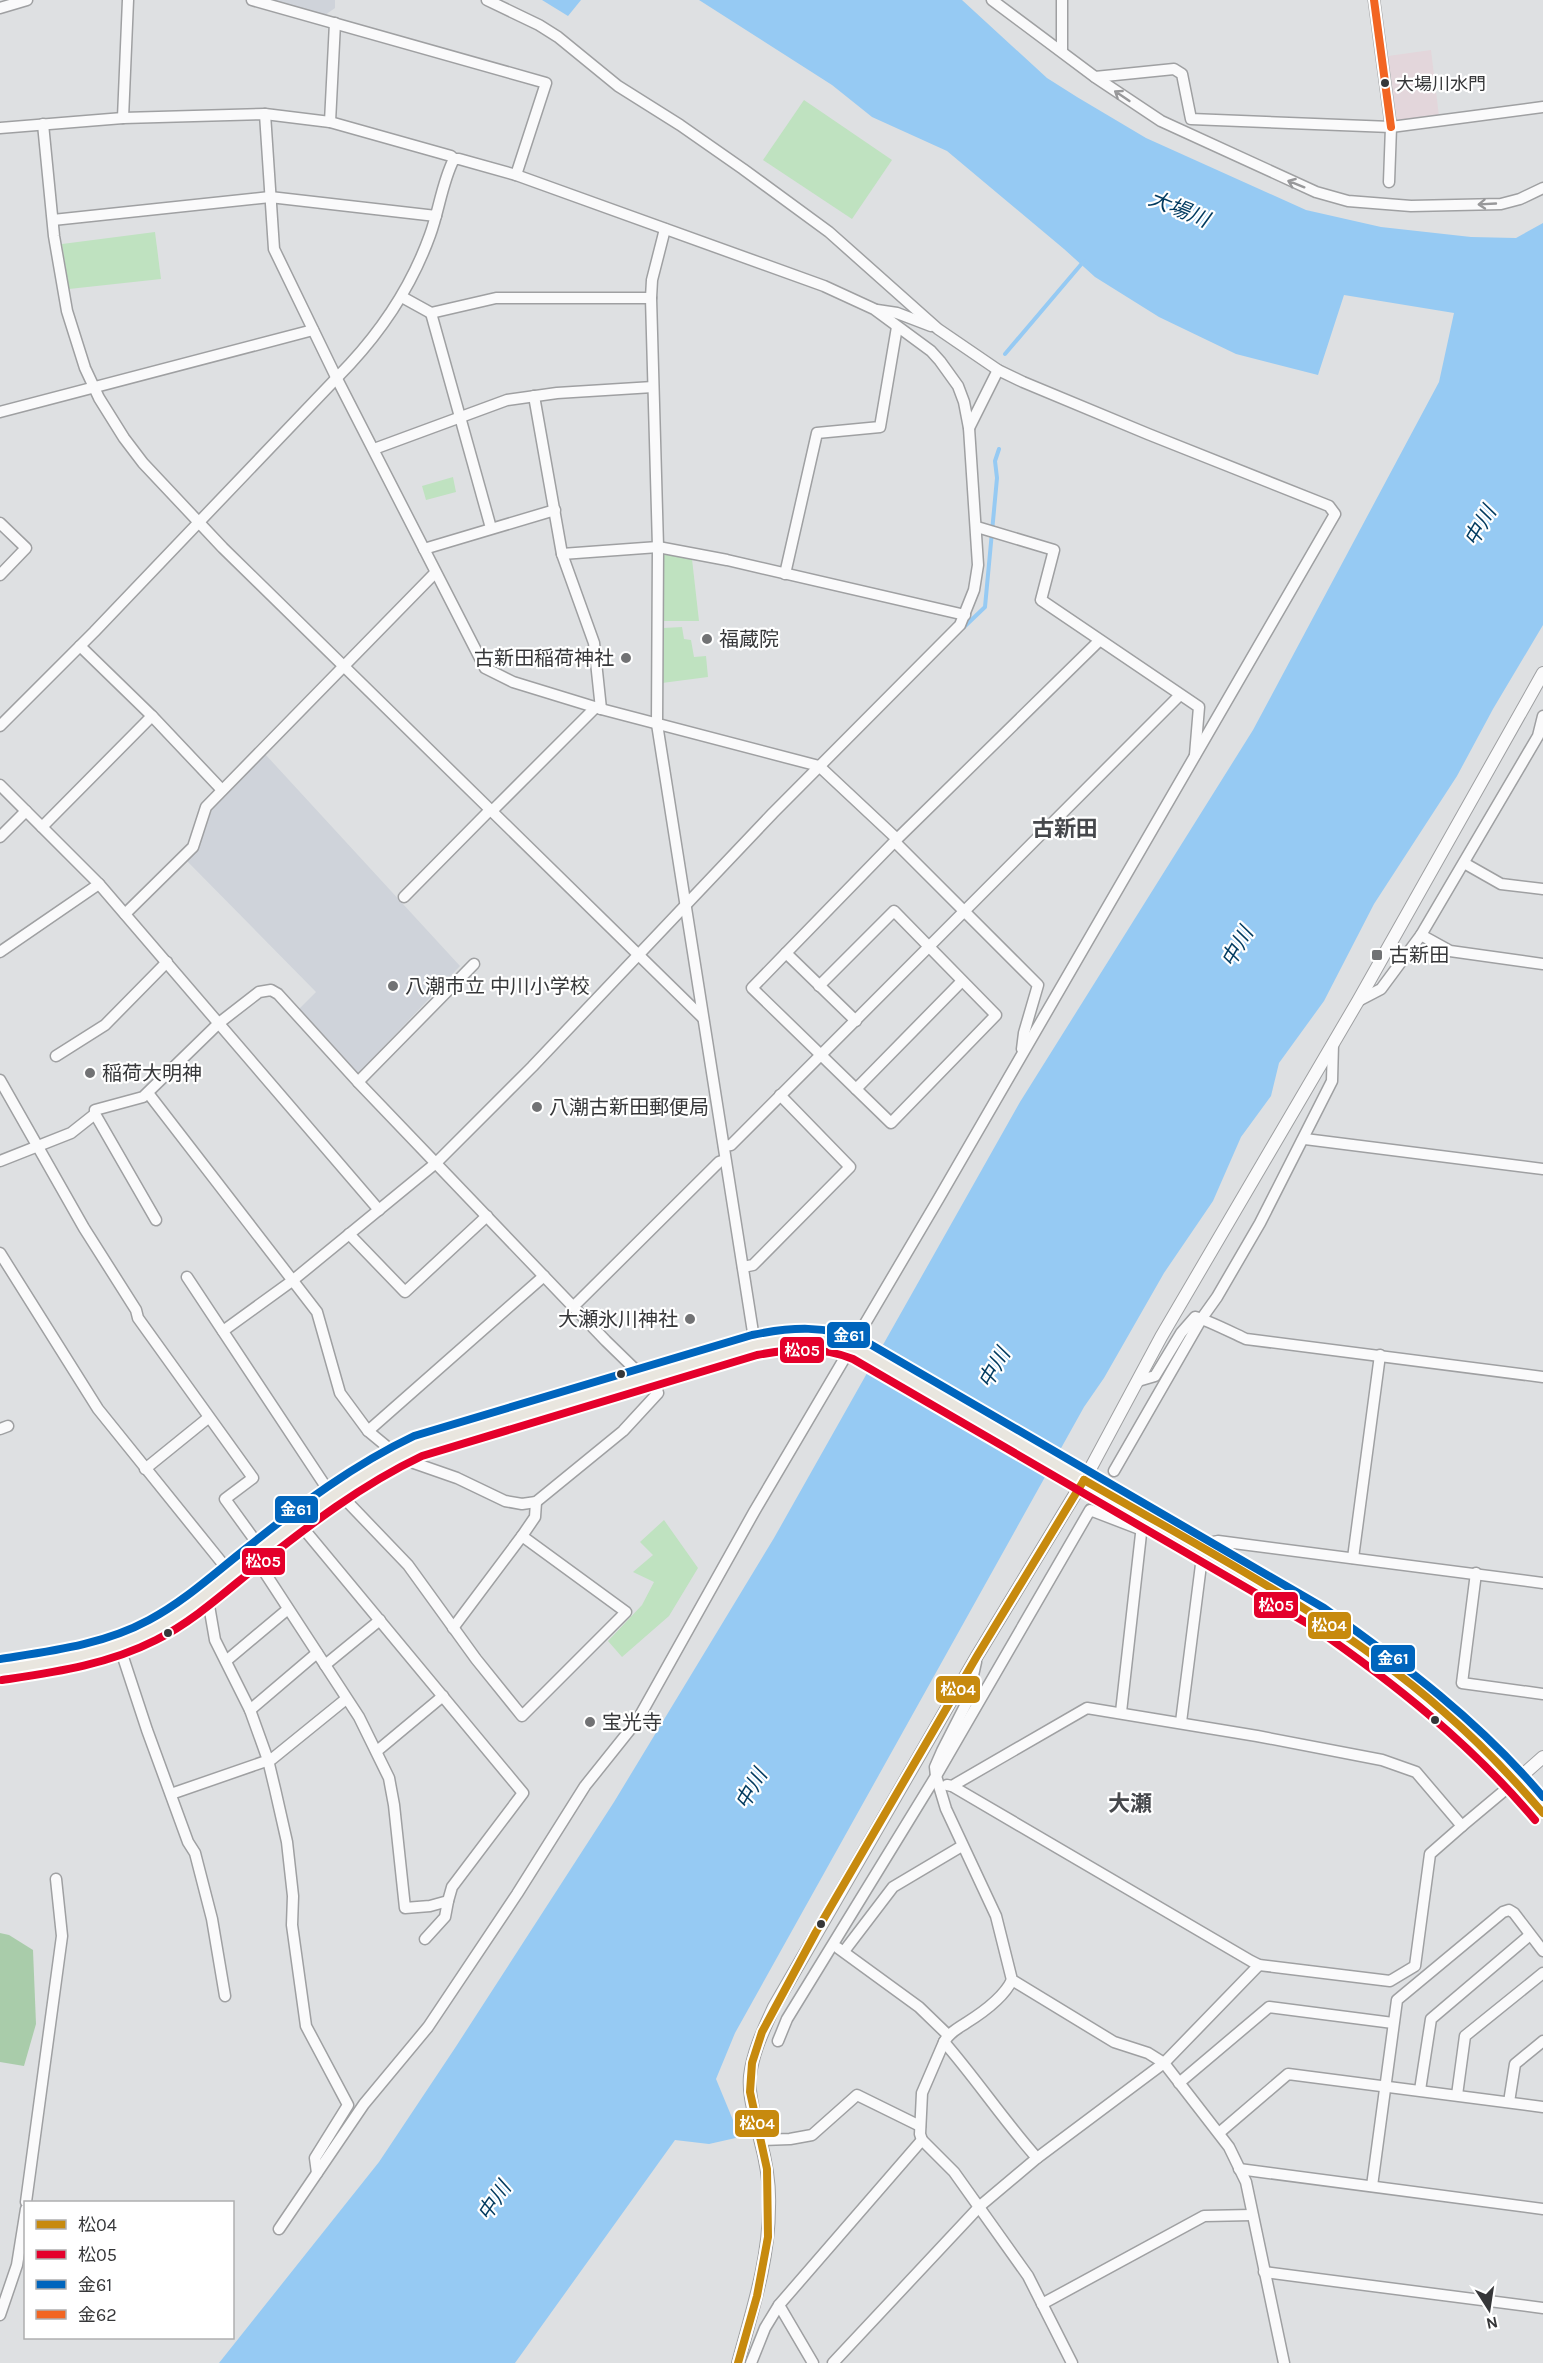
<svg xmlns="http://www.w3.org/2000/svg" width="1543" height="2363" font-family="Karla,'Noto Sans JP',sans-serif">
<style>
.industrial{fill:#e3d6db}
.built{fill:#cfd3da}
.green{fill:#bfe2c0}
.forest{fill:#a9ccaa}
.water{fill:#96caf3}
.pier{fill:#dee0e2}
.lines{fill:none;stroke-linecap:round;stroke-linejoin:round}
.stream{stroke:#96caf3;stroke-width:4}
.minor-casing{stroke:#9fa0a2;stroke-width:13}
.tertiary-casing{stroke:#9fa0a2;stroke-width:14}
.primary-casing{stroke:#aca79a;stroke-width:17}
.minor{stroke:#fafafb;stroke-width:10}
.tertiary{stroke:#fafafb;stroke-width:12}
.primary{stroke:#e9e6df;stroke-width:15}
.bus-1-casing{stroke:#fff;stroke-width:12}
.bus-2-casing{stroke:#fff;stroke-width:12}
.bus-3-casing{stroke:#fff;stroke-width:12}
.bus-4-casing{stroke:#fff;stroke-width:12}
.bus-1{stroke:#c78a0e;stroke-width:8}
.bus-2{stroke:#e4002b;stroke-width:8}
.bus-3{stroke:#0065bd;stroke-width:8}
.bus-4{stroke:#f26522;stroke-width:8}
.oneway{stroke:#98989a}
.bus-dot{fill:#363739;stroke:#fff;stroke-width:2}
.poi-dot{fill:#717274;stroke:#fff;stroke-width:2}
.labels{text-anchor:middle;stroke-width:4.5;stroke-linejoin:round;paint-order:stroke}
.bus-label{font-size:18px;fill:#363739;stroke:#fff;text-anchor:start}
.poi-label{font-size:20px;fill:#363739;stroke:#fff;text-anchor:start}
.water-label{font-size:21px;font-style:italic;fill:#003a5f;stroke:#fff}
.quarter-label{font-size:22px;font-weight:bold;fill:#46484c;stroke:#fff}
.line-badge{stroke:#fff;stroke-width:2}
.badge-label{font-size:16px;text-anchor:middle;font-weight:bold;fill:#fff}
</style>
<rect width="100%" height="100%" fill="#dee0e2"/>
<polygon class="industrial" points="1431,50 1439,116 1397,122 1388,56"/>
<g class="built">
<polygon points="270,0 335,0 335,8 325,15"/>
<polygon points="265,754 460,966 356,1076 298,1010 316,992 187,861 197,850 210,808"/>
</g>
<g class="green">
<polygon points="804,100 892,160 852,219 763,160"/>
<polygon points="155,232 161,279 69,289 62,244"/>
<polygon points="453,477 456,492 426,500 422,486"/>
<polygon points="666,553 692,559 699,621 663,621 663,555"/>
<polygon points="682,627 684,639 691,640 694,657 706,656 708,677 662,683 663,628"/>
<polygon points="664,1520 698,1568 669,1616 622,1657 608,1641 642,1605 654,1582 633,1572 653,1555 640,1542"/>
</g>
<polygon class="forest" points="0,1933 9,1935 33,1950 36,2024 24,2066 0,2062"/>
<g class="water">
<polygon points="542,0 581,0 568,16"/>
<polygon points="699,0 962,0 1047,78 1077,97 1146,138 1306,210 1381,227 1471,237 1516,238 1543,223 1543,625 1493,709 1457,776 1374,904 1324,1001 1279,1063 1271,1096 1241,1137 1213,1201 1164,1273 1104,1378 1084,1407 735,2033 716,2079 740,2137 709,2144 675,2140 515,2363 219,2363 379,2162 455,2048 614,1802 774,1538 1020,1102 1253,730 1439,382 1454,313 1344,295 1318,375 1236,354 1159,317 1095,277 1064,249 947,151 872,117 832,85"/>
</g>
<polygon class="pier" points="878,1349 1061,1455 1050,1474 867,1368"/>
<g class="lines">
<g class="stream">
<polyline points="1005,354 1084,261"/>
<polyline points="963,628 985,607 997,478 995,461 999,449"/>
</g>
<g class="minor-casing">
<g id="minor">
<polyline points="252,0 546,83 516,175"/>
<polyline points="992,0 1095,77 1161,121 1316,192 1348,201 1411,206 1501,204 1520,199 1543,188"/>
<polyline points="1374,0 1391,127 1389,182"/>
<polyline points="0,8 27,0"/>
<polyline points="1062,51 1062,0"/>
<polyline points="1095,77 1174,69 1182,74 1191,119 1391,127 1543,107"/>
<polyline points="265,114 274,249 336,377 485,668 513,682 601,709 819,766 897,839"/>
<polyline points="123,118 128,0"/>
<polyline points="330,122 335,23"/>
<polyline points="43,124 54,236 67,311 85,368 99,398 124,438 143,463 223,548 703,1018"/>
<polyline points="0,128 123,118 265,114 330,122 451,156 454,159 459,159 516,175 824,286 874,309 931,351 940,361 958,386 964,402 969,428 978,565 974,590 960,625 773,813 532,1067 436,1163 292,1281 223,1331"/>
<polyline points="53,220 270,197 436,216"/>
<polyline points="665,229 652,280 651,298 658,547 657,724 755,1345"/>
<polyline points="402,297 431,313 496,298 651,298"/>
<polyline points="877,310 897,313 931,326"/>
<polyline points="431,313 491,528"/>
<polyline points="534,396 562,554 594,643 601,709"/>
<polyline points="0,412 313,330"/>
<polyline points="969,428 998,370"/>
<polyline points="374,449 507,400 557,393 653,387"/>
<polyline points="0,523 26,548 0,575"/>
<polyline points="977,527 1054,550 1041,600 1199,707 1195,755"/>
<polyline points="424,549 555,510"/>
<polyline points="562,554 658,547 727,560 965,615"/>
<polyline points="785,574 817,433 880,427 897,327"/>
<polyline points="80,646 152,716 222,790"/>
<path d="M0 726 94 632 350 364C386 325 412 285 430 235 439 211 442 182 454 159"/>
<polyline points="0,785 99,884 379,1210"/>
<polyline points="492,811 596,707"/>
<polyline points="42,827 152,716"/>
<polyline points="0,837 26,811"/>
<polyline points="896,843 1038,985 1024,1033 1022,1049"/>
<polyline points="1464,863 1501,884 1543,889"/>
<polyline points="404,897 490,810"/>
<polyline points="125,914 193,847 206,807 435,573"/>
<polyline points="1421,935 1450,951 1543,964"/>
<polyline points="0,952 99,884"/>
<polyline points="786,953 752,988 891,1123 996,1015 894,911 819,986"/>
<polyline points="1358,1001 1381,989 1421,935 1538,736 1543,716"/>
<polyline points="856,1021 786,953 897,839 1099,641"/>
<polyline points="56,1056 105,1025 167,962"/>
<polyline points="0,1080 84,1228 136,1310 138,1318 253,1478 225,1499 262,1550"/>
<polyline points="358,1082 474,964"/>
<polyline points="856,1089 962,981"/>
<polyline points="148,1093 317,1312 340,1393 368,1431 397,1455 414,1463 457,1478 505,1501 522,1504 536,1502 623,1431 658,1393 653,1376"/>
<polyline points="95,1114 156,1220"/>
<polyline points="1305,1139 1543,1169"/>
<polyline points="724,1146 731,1145 1180,695"/>
<polyline points="0,1161 71,1133 95,1114 95,1110 143,1097 219,1023 259,992 271,990 278,994 358,1082 606,1341 644,1378"/>
<polyline points="349,1234 405,1292 487,1216"/>
<polyline points="0,1253 98,1409 231,1574"/>
<polyline points="743,1267 753,1265 850,1167 780,1095"/>
<polyline points="187,1277 332,1496"/>
<polyline points="573,1307 719,1162 725,1160"/>
<path d="M1138 1381 1155 1376 1181 1333 1195 1317C1203 1318 1235 1334 1246 1339L1543 1377"/>
<polyline points="0,1429 8,1426"/>
<polyline points="368,1431 544,1276"/>
<polyline points="145,1469 208,1418"/>
<polyline points="1114,1471 1202,1318 1217,1297 1260,1223 1332,1081 1333,1043"/>
<polyline points="338,1492 408,1565 476,1659 522,1716 626,1612 522,1536"/>
<polyline points="254,1556 359,1717 389,1778 394,1805 405,1908 430,1906 448,1901 452,1887 523,1793 298,1522"/>
<polyline points="1353,1558 1380,1355"/>
<polyline points="1476,1573 1462,1683 1543,1694"/>
<polyline points="207,1594 215,1640 250,1710 268,1760 275,1789 287,1842 293,1896 292,1925 306,2026 348,2105 315,2158 317,2173"/>
<polyline points="453,1628 522,1536 535,1517 536,1502"/>
<polyline points="119,1645 147,1730 188,1842 195,1853 212,1919 225,1996"/>
<polyline points="226,1661 288,1609"/>
<polyline points="976,1662 967,1702 942,1751 935,1767 936,1776 946,1809 996,1916 1012,1980 1114,2042 1148,2053 1164,2063 1229,2147 1246,2182 1284,2363"/>
<polyline points="325,1665 380,1620"/>
<polyline points="250,1710 317,1653"/>
<polyline points="1121,1712 1142,1525"/>
<polyline points="1181,1722 1203,1549 1208,1543 1218,1541 1543,1583"/>
<polyline points="377,1751 443,1696"/>
<polyline points="947,1785 952,1786 1087,1708 1257,1736 1382,1760 1416,1772 1462,1826 1517,1780"/>
<polyline points="952,1786 1251,1961 1259,1965 1390,1981 1415,1966 1430,1854 1462,1826"/>
<polyline points="171,1794 272,1759 346,1699"/>
<polyline points="425,1939 445,1917 448,1901"/>
<polyline points="838,1948 919,2007 948,2035"/>
<polyline points="845,1950 893,1887 962,1846"/>
<path d="M1012 1980C1004 1997 982 2013 966 2023 957 2029 949 2033 944 2042L922 2093 920 2134 922 2140 954 2172 1028 2276 1072 2363"/>
<polyline points="778,2041 787,2019 936,1776 1090,1510 1142,1530"/>
<path d="M944 2042C977 2080 1004 2121 1037 2158"/>
<polyline points="1179,2083 1269,2007 1393,2023"/>
<polyline points="1420,2090 1431,2019 1530,1935"/>
<polyline points="1457,2095 1465,2036 1543,1973"/>
<polyline points="1509,2102 1515,2064 1543,2041"/>
<polyline points="1219,2133 1288,2074 1543,2107"/>
<polyline points="761,2140 790,2139 812,2135 857,2095 920,2126"/>
<polyline points="1239,2169 1543,2209"/>
<polyline points="1372,2186 1397,2000 1503,1912 1509,1910 1514,1913 1543,1951"/>
<polyline points="26,2202 62,1936 56,1879"/>
<polyline points="279,2229 364,2104 428,2027 517,1894 585,1786 637,1721 754,1512 939,1198 1335,514 1329,506 1148,434 1023,382 998,370 938,329 829,232 743,169 680,125 618,86 558,37 539,25 487,0"/>
<polyline points="1264,2272 1543,2308"/>
<polyline points="1042,2304 1204,2216 1252,2215"/>
<polyline points="779,2305 813,2363"/>
<polyline points="0,2315 17,2265 26,2209"/>
<polyline points="751,2363 765,2328 779,2305 922,2140"/>
<polyline points="833,2363 980,2206 1037,2158 1164,2063 1259,1965"/>
</g>
</g>
<g class="tertiary-casing">
<g id="tertiary">
<polyline points="1517,1780 1543,1757"/>
<path d="M738 2363C752 2311 769 2261 769 2207 770 2184 766 2161 760 2139 756 2118 748 2097 750 2076 753 2051 764 2029 774 2007L977 1656 1088 1473 1161 1337 1358 1001 1543 673"/>
</g>
</g>
<g class="primary-casing">
<path id="primary" d="M0 1670C47 1662 98 1657 141 1636 175 1621 202 1597 231 1574 290 1527 349 1476 418 1446L755 1345C793 1338 821 1333 858 1349L1318 1617C1400 1674 1474 1735 1543 1808"/>
</g>
<use href="#minor" class="minor"/>
<use href="#tertiary" class="tertiary"/>
<use href="#primary" class="primary"/>
<g class="bus-1-casing">
<g id="bus-1">
<path d="M1084 1480C1207 1551 1337 1618 1444 1712 1480 1743 1512 1777 1543 1813"/>
<polyline points="738,2363 757,2296 768,2237 767,2169 750,2092 752,2063 762,2032 816,1932 977,1656 1084,1480"/>
</g>
</g>
<g class="bus-2-casing">
<path id="bus-2" d="M2 1680C55 1672 107 1665 156 1640 192 1622 224 1593 255 1568 308 1526 361 1485 422 1456L757 1355C791 1349 821 1346 853 1359L1312 1626C1394 1683 1470 1743 1535 1820"/>
</g>
<g class="bus-3-casing">
<path id="bus-3" d="M0 1659C51 1651 103 1645 149 1620 185 1601 216 1572 248 1547 300 1505 353 1465 414 1436L752 1335C791 1327 826 1325 863 1340L1324 1608C1403 1664 1480 1722 1543 1797"/>
</g>
<g class="bus-4-casing">
<polyline id="bus-4" points="1374,0 1391,127"/>
</g>
<use href="#bus-1" class="bus-1"/>
<use href="#bus-2" class="bus-2"/>
<use href="#bus-3" class="bus-3"/>
<use href="#bus-4" class="bus-4"/>
</g>
<defs><path id="oneway-shaft" d="M-6 0H5M1.5-3L5.5 0L1.5 3" fill="none" stroke-width="1.6" stroke-linecap="round" stroke-linejoin="round" transform="scale(1.5)"/></defs>
<g class="oneway">
<use href="#oneway-shaft" transform="translate(1122 96) rotate(-146)"/>
<use href="#oneway-shaft" transform="translate(1296 184) rotate(-158)"/>
<use href="#oneway-shaft" transform="translate(1487 204) rotate(177)"/>
</g>
<g class="bus-dot">
<circle cx="1385" cy="83" r="5"/>
<circle cx="621" cy="1374" r="5"/>
<circle cx="168" cy="1633" r="5"/>
<circle cx="1435" cy="1720" r="5"/>
<circle cx="821" cy="1924" r="5"/>
</g>
<g class="poi-dot">
<circle cx="707" cy="639" r="6"/>
<circle cx="626" cy="658" r="6"/>
<rect x="1371" y="949" width="12" height="12" rx="3"/>
<circle cx="393" cy="986" r="6"/>
<circle cx="90" cy="1073" r="6"/>
<circle cx="537" cy="1107" r="6"/>
<circle cx="690" cy="1319" r="6"/>
<circle cx="590" cy="1722" r="6"/>
</g>
<g class="labels">
<g class="bus-label">
<text x="1396" y="90">大場川水門</text>
</g>
<g class="poi-label">
<text x="719" y="646">福蔵院</text>
<text x="614" y="665" text-anchor="end">古新田稲荷神社</text>
<text x="1389" y="962">古新田</text>
<text x="405" y="993">八潮市立 中川小学校</text>
<text x="102" y="1080">稲荷大明神</text>
<text x="549" y="1114">八潮古新田郵便局</text>
<text x="678" y="1326" text-anchor="end">大瀬氷川神社</text>
<text x="602" y="1729">宝光寺</text>
</g>
<g class="water-label">
<text transform="translate(1179 209) rotate(22)" y="7">大場川</text>
<text transform="translate(1480 526) rotate(-60)" y="7">中川</text>
<text transform="translate(1237 947) rotate(-60)" y="7">中川</text>
<text transform="translate(994 1368) rotate(-60)" y="7">中川</text>
<text transform="translate(751 1789) rotate(-60)" y="7">中川</text>
<text transform="translate(494 2201) rotate(-56)" y="7">中川</text>
</g>
<g class="quarter-label">
<text x="1065" y="836">古新田</text>
<text x="1130" y="1811">大瀬</text>
</g>
</g>
<g class="line-badge">
<rect x="826" y="1321" width="45" height="28" rx="6" fill="#0065bd"/>
<rect x="779" y="1336" width="46" height="28" rx="6" fill="#e4002b"/>
<rect x="274" y="1495" width="45" height="29" rx="6" fill="#0065bd"/>
<rect x="241" y="1547" width="45" height="29" rx="6" fill="#e4002b"/>
<rect x="1253" y="1591" width="46" height="28" rx="6" fill="#e4002b"/>
<rect x="1307" y="1611" width="45" height="29" rx="6" fill="#c78a0e"/>
<rect x="1370" y="1644" width="46" height="29" rx="6" fill="#0065bd"/>
<rect x="935" y="1675" width="46" height="29" rx="6" fill="#c78a0e"/>
<rect x="734" y="2109" width="46" height="29" rx="6" fill="#c78a0e"/>
</g>
<g class="badge-label">
<text x="849" y="1341">金61</text>
<text x="802" y="1356">松05</text>
<text x="296" y="1515">金61</text>
<text x="263" y="1567">松05</text>
<text x="1276" y="1611">松05</text>
<text x="1329" y="1631">松04</text>
<text x="1393" y="1664">金61</text>
<text x="958" y="1695">松04</text>
<text x="757" y="2129">松04</text>
</g>
<rect x="24" y="2201" width="210" height="138" fill="#ffffff" stroke="#afafb0" stroke-width="1.5"/>
<rect x="36" y="2220" width="30" height="9" fill="#c78a0e" stroke="#afafb0" stroke-width="1.5"/>
<text x="78" y="2231" font-size="18" fill="#363739">松04</text>
<rect x="36" y="2250" width="30" height="9" fill="#e4002b" stroke="#afafb0" stroke-width="1.5"/>
<text x="78" y="2261" font-size="18" fill="#363739">松05</text>
<rect x="36" y="2280" width="30" height="9" fill="#0065bd" stroke="#afafb0" stroke-width="1.5"/>
<text x="78" y="2291" font-size="18" fill="#363739">金61</text>
<rect x="36" y="2310" width="30" height="9" fill="#f26522" stroke="#afafb0" stroke-width="1.5"/>
<text x="78" y="2321" font-size="18" fill="#363739">金62</text>
<g transform="translate(1489 2309) rotate(168)" stroke="#ffffff" stroke-width="4.5" paint-order="stroke">
<path d="M0-4.5L10 22L0 15L-10 22Z" fill="#363739"/>
<text y="-9" font-size="16" font-weight="bold" text-anchor="middle" fill="#363739">N</text>
</g>
</svg>
